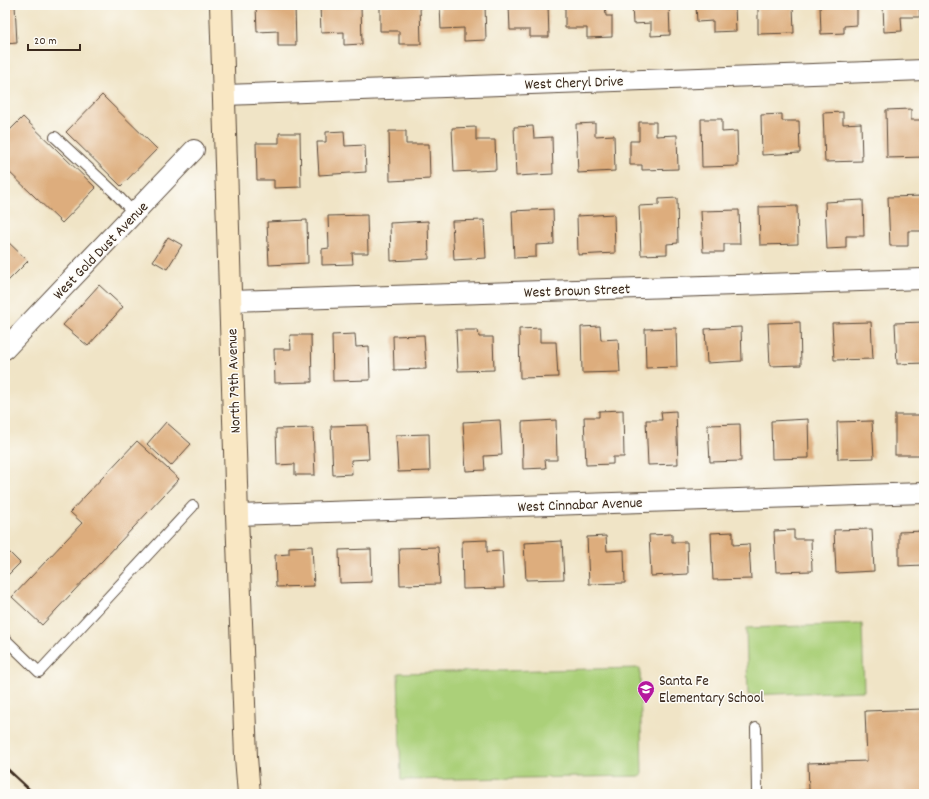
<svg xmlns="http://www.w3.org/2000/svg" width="929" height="799" font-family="Dekko,sans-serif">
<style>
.green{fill:#abd079;stroke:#737d4c}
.building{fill:#ddad7d}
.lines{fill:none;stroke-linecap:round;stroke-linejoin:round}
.lane-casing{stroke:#564637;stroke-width:12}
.street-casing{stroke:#564637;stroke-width:22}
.secondary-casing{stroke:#564637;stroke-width:24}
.lane{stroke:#fff;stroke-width:10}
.street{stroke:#fff;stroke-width:20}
.secondary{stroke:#f9e7c3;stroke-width:22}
.rail{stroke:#3b2a1e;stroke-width:3}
.labels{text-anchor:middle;stroke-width:3;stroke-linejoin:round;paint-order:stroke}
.street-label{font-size:15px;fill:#3b2a1e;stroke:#fdfcf7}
.poi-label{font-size:15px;fill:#3b2a1e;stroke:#fdfcf7;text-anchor:start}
</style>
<rect width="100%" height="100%" fill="#fdfcf7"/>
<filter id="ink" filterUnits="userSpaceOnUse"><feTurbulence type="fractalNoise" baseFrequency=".025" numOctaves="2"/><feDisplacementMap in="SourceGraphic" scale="8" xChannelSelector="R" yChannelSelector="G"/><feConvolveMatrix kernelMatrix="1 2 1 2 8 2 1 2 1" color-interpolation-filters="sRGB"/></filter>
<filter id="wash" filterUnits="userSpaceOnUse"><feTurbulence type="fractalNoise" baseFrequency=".012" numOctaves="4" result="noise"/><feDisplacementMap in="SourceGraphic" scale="16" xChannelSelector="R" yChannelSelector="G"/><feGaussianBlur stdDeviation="0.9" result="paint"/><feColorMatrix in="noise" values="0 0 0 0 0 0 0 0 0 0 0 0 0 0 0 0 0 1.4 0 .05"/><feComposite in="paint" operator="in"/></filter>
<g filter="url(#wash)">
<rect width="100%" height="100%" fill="#f0e4c6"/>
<g class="green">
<polygon points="862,624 864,691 748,695 746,628"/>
<polygon points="640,668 642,776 401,780 398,673"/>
</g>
<g id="blocks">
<g class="building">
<polygon points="5,5 15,5 17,43 5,44"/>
<polygon points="256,5 295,5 296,46 278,46 278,31 257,32"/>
<polygon points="320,5 361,5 362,44 344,45 344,32 321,33"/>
<polygon points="380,5 420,5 421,44 399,44 399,31 380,31"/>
<polygon points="440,5 485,5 486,40 464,41 464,28 441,29"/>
<polygon points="509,5 548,5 549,37 530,37 530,30 510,30"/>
<polygon points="565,5 605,5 606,16 612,16 612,37 587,38 587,28 565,28"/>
<polygon points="632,5 669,5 670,35 651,36 651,23 633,24"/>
<polygon points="696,5 735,5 736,31 713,32 713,21 697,22"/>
<polygon points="758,5 793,5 794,33 758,34"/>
<polygon points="820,5 857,5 857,25 844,26 844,33 821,34"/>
<polygon points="883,5 919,5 920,17 901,17 902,31 884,32"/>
<polygon points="102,95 157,149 121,186 66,132"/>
<polygon points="911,109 911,120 924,120 924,157 887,158 886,110"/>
<polygon points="843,112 843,124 861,123 862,161 825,162 823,113"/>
<polygon points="782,114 782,121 799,121 800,153 762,155 761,115"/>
<polygon points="23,117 96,188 62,223 5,168 5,125 10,130"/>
<polygon points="701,119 722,119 722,132 737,131 738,166 702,167"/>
<polygon points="639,122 656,122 656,136 677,135 678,169 642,170 642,165 630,165 630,141 639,141"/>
<polygon points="595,123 595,136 614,135 615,171 578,173 576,124"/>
<polygon points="533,126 534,138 552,137 553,174 516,176 514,127"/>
<polygon points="476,127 476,140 495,140 496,170 454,172 452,128"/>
<polygon points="344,131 345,146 365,145 366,172 319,175 317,142 326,142 326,132"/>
<polygon points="389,131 406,131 406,144 429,144 430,179 390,181"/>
<polygon points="279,133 300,133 301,187 274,188 274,180 257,180 256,143 279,143"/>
<polygon points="924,196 924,231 908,231 908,246 890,246 888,197"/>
<polygon points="677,198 678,243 667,244 667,254 641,255 639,206 659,205 659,199"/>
<polygon points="863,200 864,236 846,236 846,248 827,249 825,202"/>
<polygon points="797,206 798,244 760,245 759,207"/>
<polygon points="553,209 554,244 536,245 536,257 514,258 512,211"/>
<polygon points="739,210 740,244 724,244 724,252 703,252 701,211"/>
<polygon points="614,214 615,253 578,255 577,216"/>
<polygon points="367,215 368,253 352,253 353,264 322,265 322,249 329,248 328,216"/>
<polygon points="307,220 308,263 269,265 267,222"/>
<polygon points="484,220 486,258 454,260 452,221"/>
<polygon points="428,221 429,259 391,261 390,223"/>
<polygon points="168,237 182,245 167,269 153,261"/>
<polygon points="5,239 28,261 5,284"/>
<polygon points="99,285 123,307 88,346 63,325"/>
<polygon points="800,322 801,365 770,366 768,323"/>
<polygon points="871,322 873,359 834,360 832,323"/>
<polygon points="924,322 924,363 897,364 895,323"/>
<polygon points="600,326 601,340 618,339 620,372 582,373 581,327"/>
<polygon points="741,327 742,361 707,363 705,329"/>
<polygon points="540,328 540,342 556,342 558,377 520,378 519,329"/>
<polygon points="676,328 677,367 646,368 645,329"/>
<polygon points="456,330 478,330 479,337 493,337 494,370 458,371"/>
<polygon points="355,334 356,347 369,346 370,380 333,381 332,335"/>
<polygon points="290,335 311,335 312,382 275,383 274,349 291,349"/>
<polygon points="424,335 426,369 394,370 393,336"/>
<polygon points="623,410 624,457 613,457 613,464 586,465 584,417 599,417 599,411"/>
<polygon points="676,411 678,464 648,465 646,420 662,420 661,412"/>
<rect x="895" y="415" width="29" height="40"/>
<polygon points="808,419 809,458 772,459 771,421"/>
<polygon points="500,420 502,455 484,456 485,470 466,471 463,422"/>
<polygon points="556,420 557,460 545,460 546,468 523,469 522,422"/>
<polygon points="872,421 874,458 838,459 837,422"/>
<polygon points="166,422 191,444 171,466 147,444"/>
<polygon points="740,424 741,461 710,462 708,425"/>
<polygon points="367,425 369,459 351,460 352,474 333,475 331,426"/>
<polygon points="313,428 315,475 295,475 295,464 277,465 276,429"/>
<polygon points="429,434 430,471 398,472 396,435"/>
<polygon points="137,441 179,479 42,625 12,597 82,523 70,512"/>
<polygon points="872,529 874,571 836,573 834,530"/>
<polygon points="794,530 794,539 811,539 812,571 776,572 774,531"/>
<polygon points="924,531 924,565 899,566 899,532"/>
<polygon points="733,532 733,545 749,544 751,579 713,580 711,533"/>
<polygon points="672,534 672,542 687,542 688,574 651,576 649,535"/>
<polygon points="606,536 607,551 624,550 625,583 589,584 587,537"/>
<polygon points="487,540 487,552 502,551 504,588 463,589 462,541"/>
<polygon points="562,541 564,579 526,580 524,543"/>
<polygon points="312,546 314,586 276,587 275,555 289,554 289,547"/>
<polygon points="438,547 440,584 400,585 399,548"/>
<polygon points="5,548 20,563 5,578"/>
<polygon points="371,549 372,582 340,583 339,550"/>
<polygon points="924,709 924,794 767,794 767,792 809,790 808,763 867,761 865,711"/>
</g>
</g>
</g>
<g filter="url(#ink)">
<use href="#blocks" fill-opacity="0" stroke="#564637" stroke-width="1"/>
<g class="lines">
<g class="lane-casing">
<g id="lane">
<polyline points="55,137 114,192 134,213"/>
<polyline points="5,639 39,672 193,506"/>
<polyline points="756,728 757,794"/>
</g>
</g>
<g class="street-casing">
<g id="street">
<polyline points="224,95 924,70"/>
<polyline points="231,301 924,279"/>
<polyline points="5,349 194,150"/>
<polyline points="237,515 924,493"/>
</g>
</g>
<g class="secondary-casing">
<polyline id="secondary" points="221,5 237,515 246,757 249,794"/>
</g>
<use href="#lane" class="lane"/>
<use href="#street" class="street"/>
<use href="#secondary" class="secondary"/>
<polyline class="rail" points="5,767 34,794"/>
</g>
</g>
<defs>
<g id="school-pin" transform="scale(0.9)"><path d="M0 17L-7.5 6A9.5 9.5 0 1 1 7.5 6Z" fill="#b5179e" stroke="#fdfcf7"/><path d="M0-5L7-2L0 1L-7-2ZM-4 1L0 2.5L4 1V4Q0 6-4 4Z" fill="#fff"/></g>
</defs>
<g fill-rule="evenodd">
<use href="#school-pin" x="646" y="689"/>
</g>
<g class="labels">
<g class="street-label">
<text transform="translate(574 82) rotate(-2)" y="5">West Cheryl Drive</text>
<text transform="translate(100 250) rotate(-46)" y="5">West Gold Dust Avenue</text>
<text transform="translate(577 290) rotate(-2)" y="5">West Brown Street</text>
<text transform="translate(233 381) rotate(-92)" y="5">North 79th Avenue</text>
<text transform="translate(580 504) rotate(-2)" y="5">West Cinnabar Avenue</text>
</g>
<g class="poi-label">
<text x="659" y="685">Santa Fe<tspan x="659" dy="17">Elementary School</tspan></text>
</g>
</g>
<rect width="929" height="799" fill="none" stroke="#fdfcf7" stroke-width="20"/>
<path d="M28 44v6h52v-6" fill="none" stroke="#3b2a1e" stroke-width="2"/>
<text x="34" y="44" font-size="12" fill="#3b2a1e" stroke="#fdfcf7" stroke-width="3" paint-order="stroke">20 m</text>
</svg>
